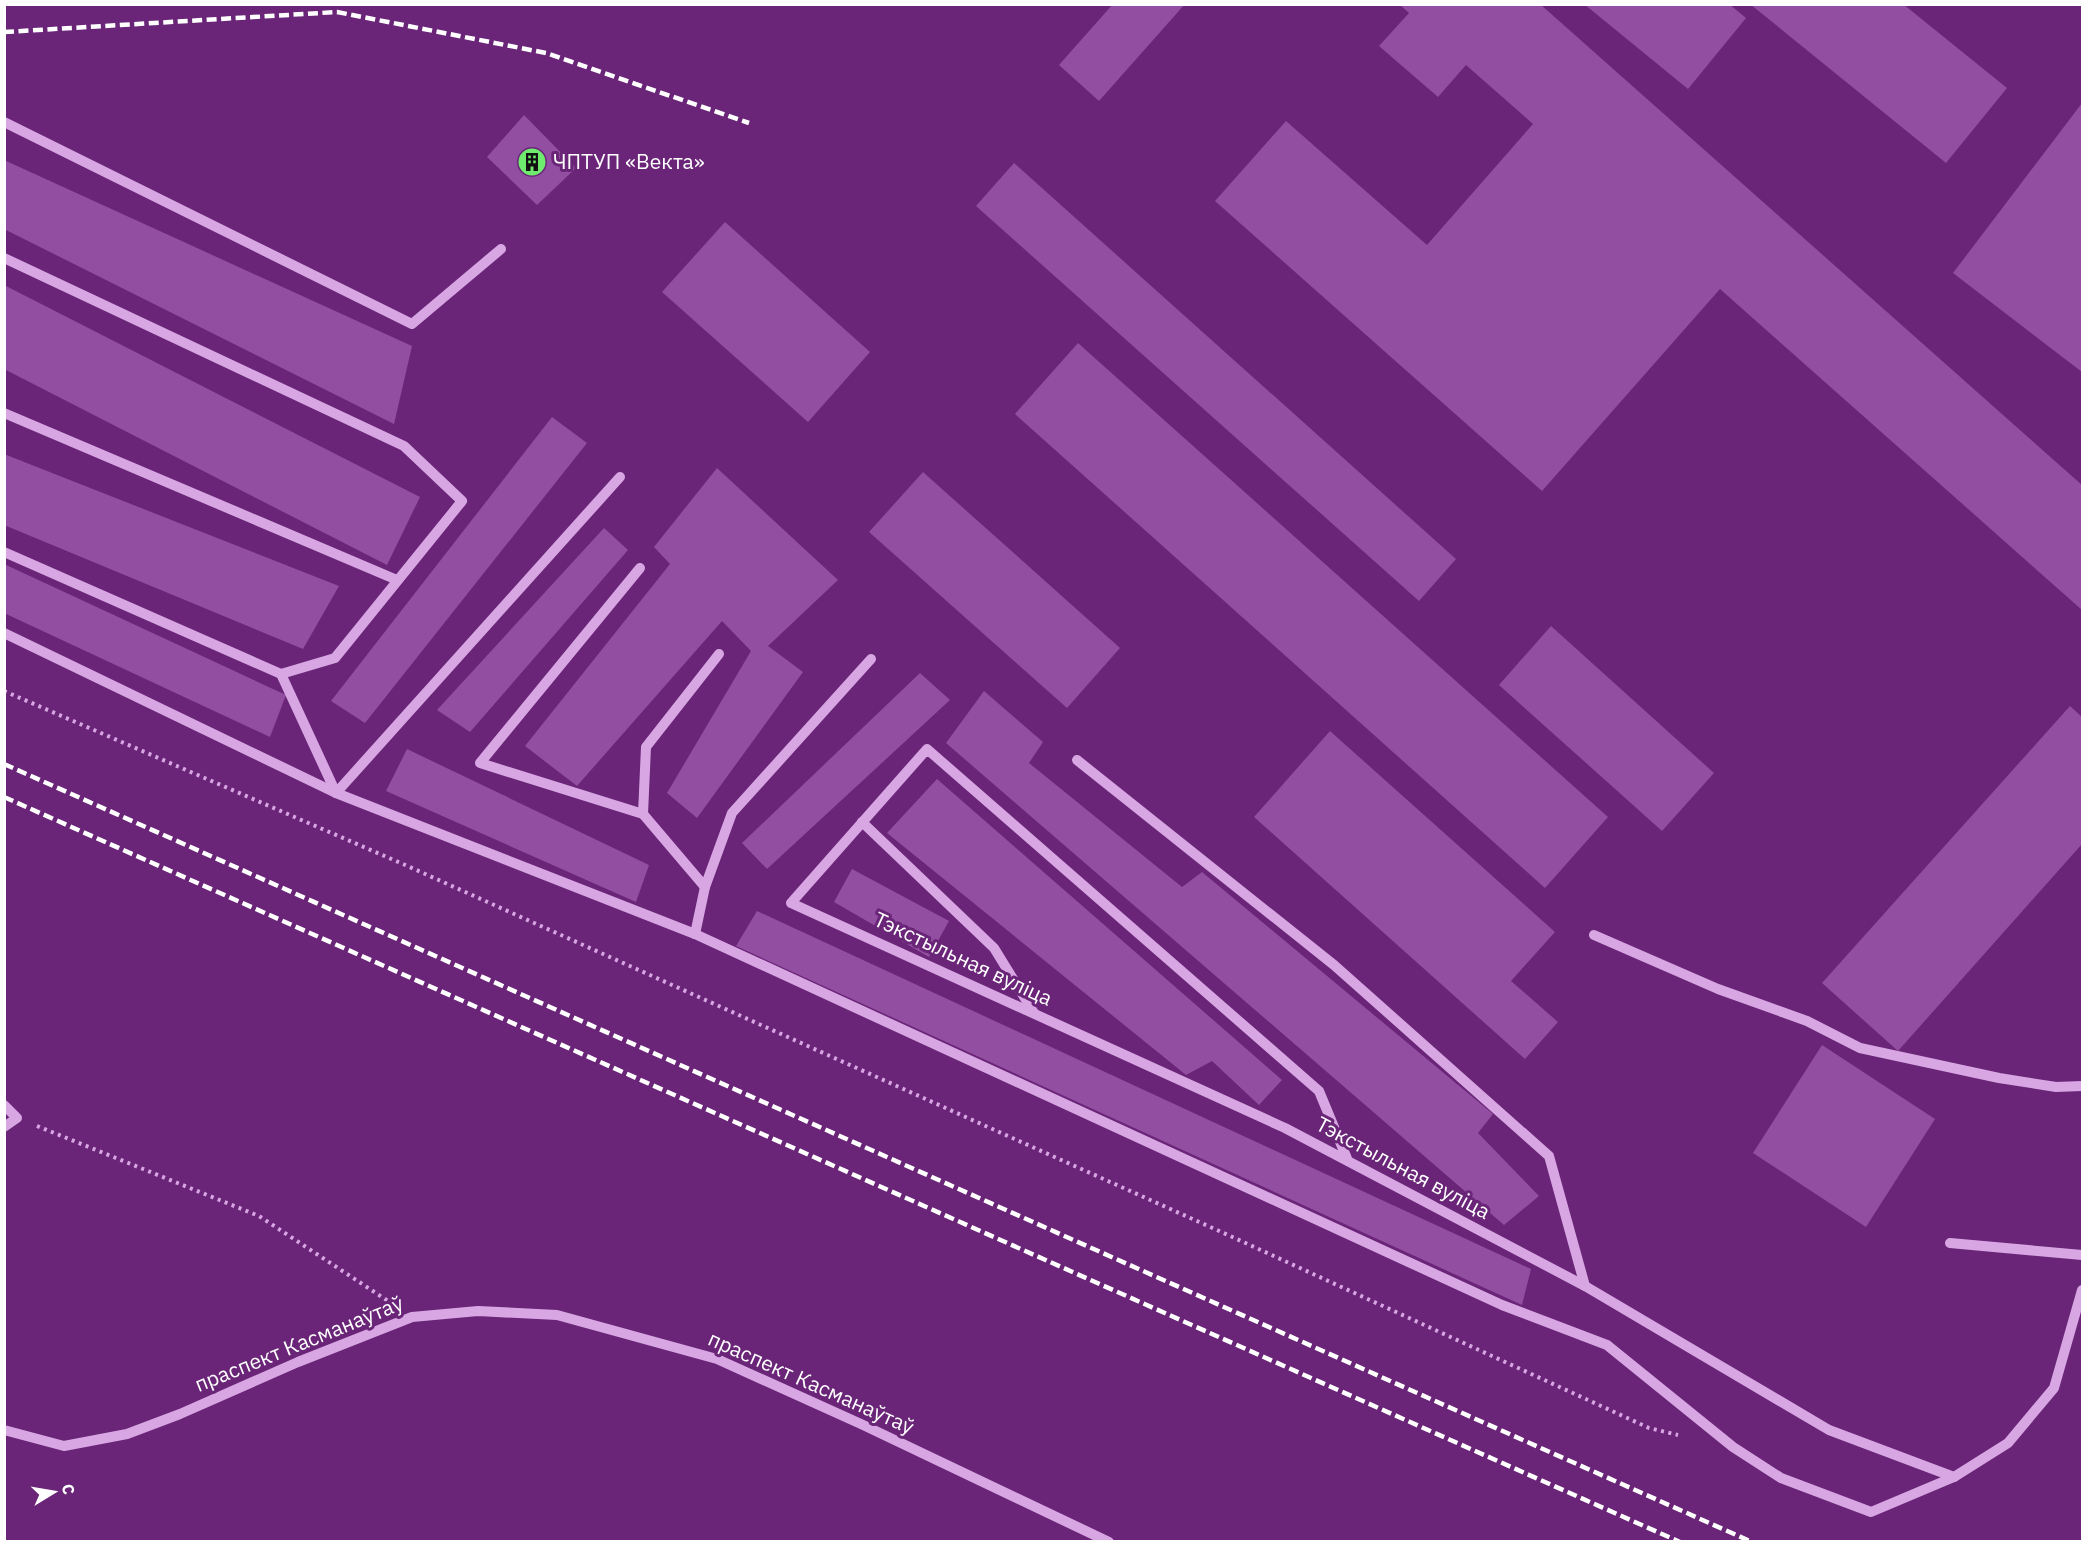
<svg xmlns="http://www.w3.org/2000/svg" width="2087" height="1546" font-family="'IBM Plex Sans',sans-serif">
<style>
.building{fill:#924ea1}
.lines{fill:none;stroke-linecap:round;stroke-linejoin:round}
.path{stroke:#d8a7e3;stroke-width:4;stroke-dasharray:3 4.5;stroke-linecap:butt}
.minor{stroke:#d8a7e3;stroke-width:10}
.rail{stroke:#fff;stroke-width:4.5;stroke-dasharray:10 4.5;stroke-linecap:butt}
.labels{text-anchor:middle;stroke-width:6;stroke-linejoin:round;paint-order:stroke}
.poi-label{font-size:21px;fill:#fff;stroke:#6a2578;text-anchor:start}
.street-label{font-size:21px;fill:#fff;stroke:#6a2578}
</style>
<rect width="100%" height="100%" fill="#6a2578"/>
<g class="building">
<polygon points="1113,4 1185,4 1099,101 1059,65"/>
<polygon points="1399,4 1540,4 2082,485 2082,610 1720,289 1542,491 1215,201 1286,121 1427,245 1533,124 1466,65 1438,97 1379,46 1409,13"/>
<polygon points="1584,4 1729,4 1746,18 1688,89"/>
<polygon points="1750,4 1903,4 2007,88 1946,163"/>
<polygon points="2082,103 2082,372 1953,273"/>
<polygon points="524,115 576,168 537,205 487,157"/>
<polygon points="4,160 412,346 394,424 4,229"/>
<polygon points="1014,163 1456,559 1419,601 976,206"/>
<polygon points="725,222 870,352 808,422 662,292"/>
<polygon points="4,285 420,497 387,565 4,369"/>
<polygon points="1078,343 1608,817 1545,888 1015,414"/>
<polygon points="552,417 587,443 365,723 331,701"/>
<polygon points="4,454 339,586 303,649 4,525"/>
<polygon points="717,468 838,580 768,646 803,672 697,818 667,793 751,651 722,621 577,786 525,746 670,564 654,547"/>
<polygon points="923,472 1120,648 1067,708 869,532"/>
<polygon points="604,528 628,550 470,732 437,710"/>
<polygon points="4,564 286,695 270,737 4,613"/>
<polygon points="1551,626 1714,773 1662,831 1499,685"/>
<polygon points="920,673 950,700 767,869 742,843"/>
<polygon points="984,691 1043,742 1029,763 1182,887 1202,872 1493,1114 1478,1133 1539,1196 1504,1225 946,743"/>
<polygon points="2070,706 2082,717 2082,844 1898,1051 1822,983"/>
<polygon points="1330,731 1555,932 1511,981 1558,1022 1525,1059 1254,817"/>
<polygon points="407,749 649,865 636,902 386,791"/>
<polygon points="937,779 1282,1080 1259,1105 1212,1061 1186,1075 887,833"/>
<polygon points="852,869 949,921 929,957 834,902"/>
<polygon points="757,911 1531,1269 1522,1305 736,946"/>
<polygon points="1822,1045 1935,1119 1866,1227 1753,1153"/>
</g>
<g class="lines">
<g class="path">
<polyline points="4,691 403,864 1217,1230 1649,1428 1678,1435"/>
<polyline points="37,1126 259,1216 388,1301"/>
</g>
<g class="minor">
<polyline points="4,122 412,324 501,249"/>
<polyline points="4,258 404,446 462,501 335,658 281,674"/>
<polyline points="4,413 397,580"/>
<polyline points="4,552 281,674 336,793"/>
<polyline points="640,568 480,763 643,814 705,887"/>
<polyline points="4,633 336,793 695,934 1502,1305 1607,1345 1733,1447 1781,1478 1871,1512 1954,1477"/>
<polyline points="1077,760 1334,965 1549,1156 1585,1286"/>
<polyline points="336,793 620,477"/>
<polyline points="643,814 646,747 719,654"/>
<polyline points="862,822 994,948 1034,1013"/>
<polyline points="695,934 705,887 732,813 871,659"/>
<polyline points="1594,935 1718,989 1807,1021 1860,1048 1999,1078 2056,1087 2082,1086"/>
<polyline points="4,1105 17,1118 4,1127"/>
<polyline points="1348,1161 1319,1091 927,749 791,903 1285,1128 1585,1286 1829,1430 1954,1477 2008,1443 2054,1388 2082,1290"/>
<polyline points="1950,1243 2082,1255"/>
<polyline points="4,1430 64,1446 127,1434 180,1414 298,1362 412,1317 478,1311 557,1315 717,1359 861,1424 1109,1542"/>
</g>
<g class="rail">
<polyline points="4,32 337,12 546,53 749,123"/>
<polyline points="4,764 1752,1542"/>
<polyline points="4,797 1680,1542"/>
</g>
</g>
<defs>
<g id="building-disc" transform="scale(1.5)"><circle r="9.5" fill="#6fec6d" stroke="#6a2578"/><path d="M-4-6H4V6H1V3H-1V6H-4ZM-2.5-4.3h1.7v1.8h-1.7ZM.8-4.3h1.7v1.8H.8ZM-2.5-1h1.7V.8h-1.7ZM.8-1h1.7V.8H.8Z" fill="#111"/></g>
</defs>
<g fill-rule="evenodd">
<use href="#building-disc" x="532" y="162"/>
</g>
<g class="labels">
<g class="poi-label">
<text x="553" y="169">ЧПТУП «Векта»</text>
</g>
<g class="street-label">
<text transform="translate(963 959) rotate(25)" y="7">Тэкстыльная вуліца</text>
<text transform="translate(1403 1168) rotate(28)" y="7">Тэкстыльная вуліца</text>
<text transform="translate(299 1344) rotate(-22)" y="7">праспект Касманаўтаў</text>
<text transform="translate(811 1383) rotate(24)" y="7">праспект Касманаўтаў</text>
</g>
</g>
<rect width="2087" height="1546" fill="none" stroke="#ffffff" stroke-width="12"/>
<g transform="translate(54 1492) rotate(79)" stroke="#6a2578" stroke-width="4.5" paint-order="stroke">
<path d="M0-4.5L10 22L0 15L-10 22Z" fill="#ffffff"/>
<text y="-9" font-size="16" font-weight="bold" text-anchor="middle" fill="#ffffff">С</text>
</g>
</svg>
